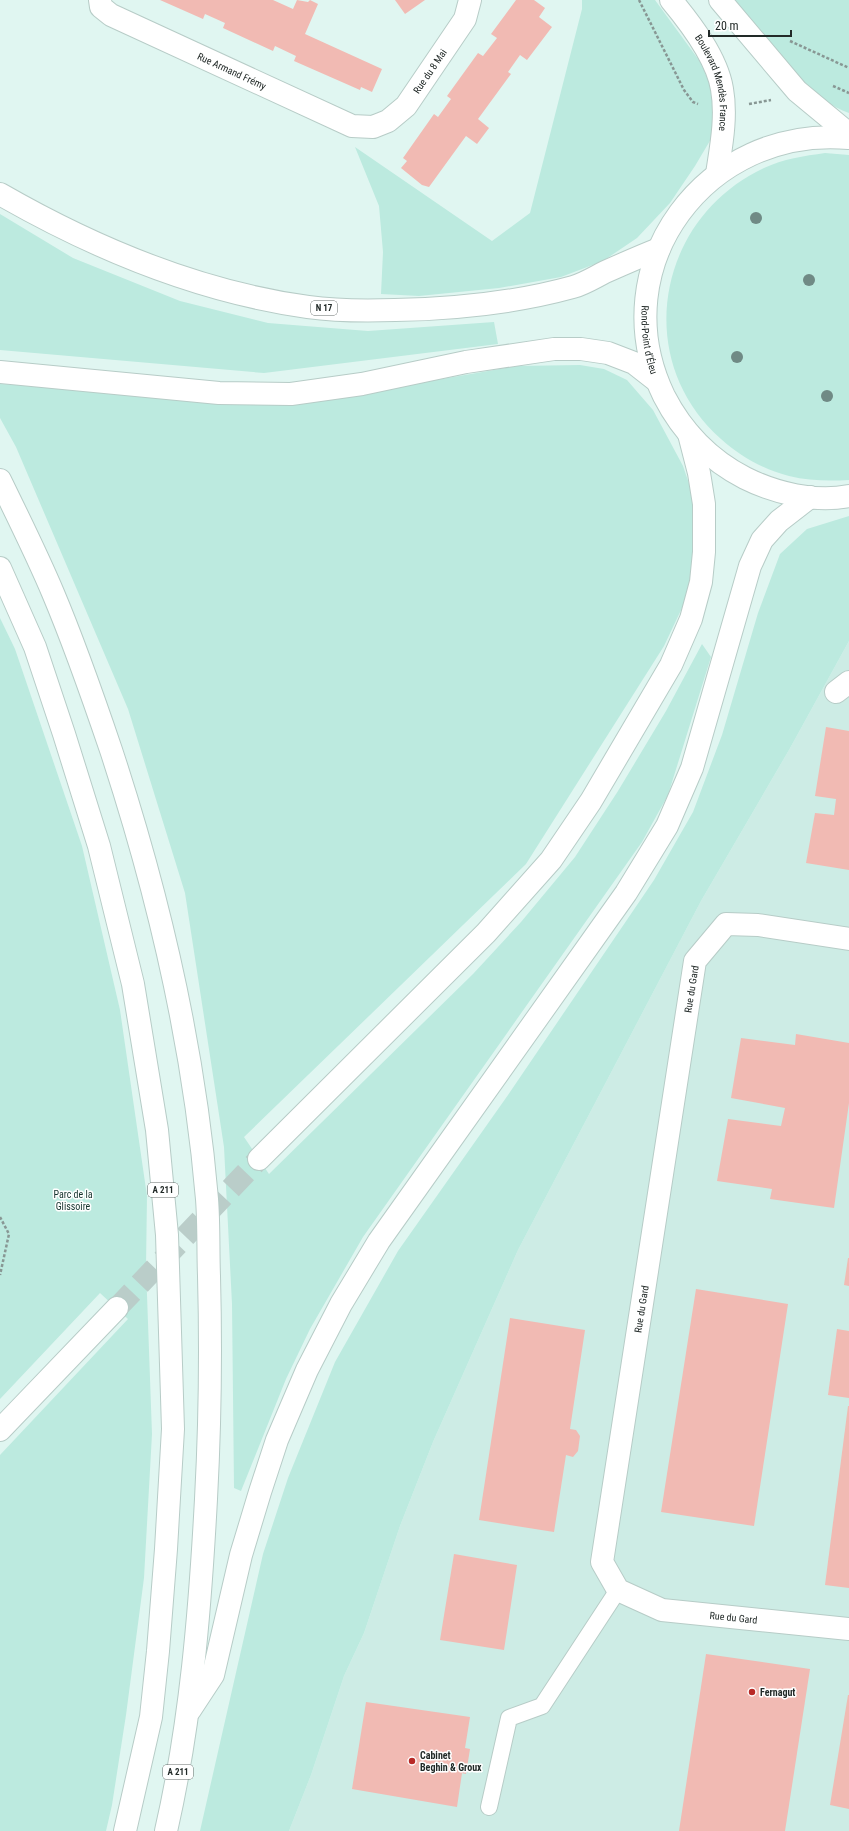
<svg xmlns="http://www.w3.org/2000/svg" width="849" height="1831" font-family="'Roboto Condensed',sans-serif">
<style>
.built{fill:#cdece5}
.green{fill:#bceadf}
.building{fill:#f1bab3}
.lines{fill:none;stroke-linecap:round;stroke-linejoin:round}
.highway-tunnel{stroke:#bacdc9;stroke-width:22;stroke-dasharray:22 11;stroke-linecap:butt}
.lane-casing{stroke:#b7ccc7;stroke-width:18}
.street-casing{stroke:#b7ccc7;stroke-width:24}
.secondary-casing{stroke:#b7ccc7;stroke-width:24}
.highway-casing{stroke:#b7ccc7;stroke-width:24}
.path{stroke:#889794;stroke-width:2.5;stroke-dasharray:3 2;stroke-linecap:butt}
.lane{stroke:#fff;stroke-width:16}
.street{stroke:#fff;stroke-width:22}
.secondary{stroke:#fff;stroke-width:22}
.highway{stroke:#fff;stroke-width:22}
.tree{fill:#708a85}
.poi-dot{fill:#b82926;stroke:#fff;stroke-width:1.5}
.labels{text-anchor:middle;stroke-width:3;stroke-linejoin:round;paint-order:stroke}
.shield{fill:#fff;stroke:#646a68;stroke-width:1}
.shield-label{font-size:9px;font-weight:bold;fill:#222a28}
.street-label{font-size:10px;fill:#222a28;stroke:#fff}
.park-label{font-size:10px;fill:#14322c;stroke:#fff}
.poi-label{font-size:10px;font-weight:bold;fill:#222a28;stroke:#fff;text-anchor:start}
</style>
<rect width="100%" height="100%" fill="#e0f6f1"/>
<polygon class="built" points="849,641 849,1831 289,1831 311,1775 344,1676 364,1633 400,1526 433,1442 518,1250 701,901 789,750"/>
<g class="green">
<polygon points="582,0 655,0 701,63 714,95 717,120 711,139 695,166 670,203 637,238 603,261 561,277 499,288 419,296 381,294 383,252 379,206 355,147 492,241 530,213 582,9"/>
<path d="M733 0H849V113C801 95 764 38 733 0Z"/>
<path d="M825 153 849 155V480C829 481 809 481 789 476 764 470 740 456 721 439 631 359 657 218 764 168 783 159 804 156 825 153Z"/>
<polygon points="0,214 73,258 180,301 268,323 368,331 494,322 498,344 264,373 0,350"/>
<polygon points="580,365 604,369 627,380 653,410 683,466 697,507 690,591 664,646 526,864 244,1137 269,1174 473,974 521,922 575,857 618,791 666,711 702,644 711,657 668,795 642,842 363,1237 310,1329 286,1379 241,1491 234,1488 232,1304 224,1147 185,893 128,709 16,447 0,418 0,384 74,387 366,392 517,366"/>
<polygon points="849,516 849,641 789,750 701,901 518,1250 433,1442 400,1526 364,1633 344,1676 311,1775 289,1831 200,1831 263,1554 288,1478 335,1362 398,1251 508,1095 654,880 693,812 722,735 758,613 780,554 807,529"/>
<polygon points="0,618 15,649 82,846 120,1010 147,1196 146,1267 152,1434 144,1578 126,1715 112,1805 106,1831 0,1831 0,1455 128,1319 100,1293 0,1399"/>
</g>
<g class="building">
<polygon points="160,0 273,0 293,9 297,0 308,2 310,0 318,4 305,34 382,69 372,92 361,87 360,90 294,61 296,56 275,46 273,51 223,28 225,23 205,14 203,19"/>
<polygon points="395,0 425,0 405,14"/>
<polygon points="516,0 534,0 545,8 539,17 552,27 527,60 520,55 508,72 511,74 478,119 489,128 477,144 466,136 429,187 422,185 401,168 407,161 403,158 434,114 438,117 451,99 447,96 478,53 483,56 497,38 491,34"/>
<polygon points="826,727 849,731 849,870 806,863 815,813 834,815 836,799 815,796"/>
<polygon points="796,1034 849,1043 849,1103 834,1208 770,1199 772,1189 717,1181 728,1119 781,1126 785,1108 731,1098 741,1038 795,1045"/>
<polygon points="848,1258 849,1258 849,1286 844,1285"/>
<polygon points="696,1289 788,1304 754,1526 661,1512"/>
<polygon points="510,1318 585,1330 570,1429 576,1430 580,1436 578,1451 573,1457 566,1455 554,1532 479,1520"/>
<polygon points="837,1329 849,1331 849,1398 828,1395"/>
<polygon points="848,1406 849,1406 849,1588 825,1585"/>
<polygon points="454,1554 517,1565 504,1650 440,1640"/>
<polygon points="706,1654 810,1669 785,1831 679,1831"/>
<polygon points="848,1695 849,1695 849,1809 830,1805"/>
<polygon points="366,1702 470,1717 465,1748 470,1749 466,1774 462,1773 457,1807 352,1789"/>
</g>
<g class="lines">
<polyline class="highway-tunnel" points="117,1308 259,1159"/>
<g class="lane-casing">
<polyline id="lane" points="489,1807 509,1718 542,1706 618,1590"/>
</g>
<g class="street-casing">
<g id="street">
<path id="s1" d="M100 0 101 7 111 15 352 126 373 127 388 121 406 106 465 19 470 0"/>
<polyline points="836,692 849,682"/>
<path id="s2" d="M849 939 758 925 726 924 695 961 602 1562 618 1590 662 1610 849 1629"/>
</g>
</g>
<g class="secondary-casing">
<g id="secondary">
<path id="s3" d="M671 0C691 24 717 58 722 89 727 117 721 147 717 174"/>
<polyline points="720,0 797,91 849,134"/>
</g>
</g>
<g class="highway-casing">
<g id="highway">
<path id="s4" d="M849 138C707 125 601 265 664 396 682 431 710 460 745 478 775 493 815 503 849 496"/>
<path d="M0 194C94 248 200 292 308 307 337 311 366 311 395 310 455 309 515 303 573 287 584 284 595 277 605 272 623 264 641 256 659 249"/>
<polyline points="0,372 219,393 291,394 362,384 466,362 554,349 581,349 608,353 634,363 657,381"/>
<path d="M0 480C18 517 37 555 53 593 75 645 93 697 111 750 159 896 194 1046 207 1199 209 1225 208 1251 209 1276 211 1351 210 1425 206 1499 200 1611 191 1722 166 1831"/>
<polyline points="0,568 35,647 64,734 99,846 133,984 157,1130 167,1235 173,1429 166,1549 158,1651 151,1717 125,1831"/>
<polyline points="259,1159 486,933 551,860 591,801 671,665 691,619 701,582 704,552 704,504 699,473 689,434"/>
<polyline points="0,1430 117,1308"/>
<polyline points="190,1710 213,1675 241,1555 260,1492 277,1440 307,1370 341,1304 379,1241 626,893 667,826 692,768 750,566 762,540 779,521 810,497"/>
</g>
</g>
<g class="path">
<polyline points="639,0 684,90 693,102 698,104"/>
<polyline points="790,41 849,68"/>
<polyline points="833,86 849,93"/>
<polyline points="749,104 771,100"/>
<polyline points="0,1217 9,1234 0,1275"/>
</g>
<use href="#lane" class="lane"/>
<use href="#street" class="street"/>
<use href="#secondary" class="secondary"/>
<use href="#highway" class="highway"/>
</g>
<g class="tree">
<circle cx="756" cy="218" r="6"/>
<circle cx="809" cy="280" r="6"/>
<circle cx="737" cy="357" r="6"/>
<circle cx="827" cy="396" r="6"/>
</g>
<g class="poi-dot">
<circle cx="752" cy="1692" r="4"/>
<circle cx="412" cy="1761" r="4"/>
</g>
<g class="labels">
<g class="shield">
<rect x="311" y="301" width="26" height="14" rx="3"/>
<rect x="148" y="1183" width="30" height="14" rx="3"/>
<rect x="163" y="1765" width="30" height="14" rx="3"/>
</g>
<g class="shield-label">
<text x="324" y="311">N 17</text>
<text x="163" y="1193">A 211</text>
<text x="178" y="1775">A 211</text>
</g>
<g class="street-label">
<text dy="4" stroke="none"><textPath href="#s1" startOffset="153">Rue Armand Frémy</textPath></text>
<text dy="4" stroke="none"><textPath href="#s1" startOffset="388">Rue du 8 Mai</textPath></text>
<text dy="4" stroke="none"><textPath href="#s3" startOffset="95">Boulevard Mendès France</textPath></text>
<text dy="4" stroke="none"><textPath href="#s4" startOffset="328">Rond-Point d’Éleu</textPath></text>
<text transform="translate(691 989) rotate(-81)" y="4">Rue du Gard</text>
<text transform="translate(641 1309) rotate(-81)" y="4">Rue du Gard</text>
<text dy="4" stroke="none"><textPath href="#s2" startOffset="933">Rue du Gard</textPath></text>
</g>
<g class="park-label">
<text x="73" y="1198">Parc de la<tspan x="73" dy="12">Glissoire</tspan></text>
</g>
<g class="poi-label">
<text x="760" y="1696">Fernagut</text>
<text x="420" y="1759">Cabinet<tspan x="420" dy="12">Beghin &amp; Groux</tspan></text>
</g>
</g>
<path d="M709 30v6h82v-6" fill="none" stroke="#222a28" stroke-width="2"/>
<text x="715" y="30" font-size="12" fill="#222a28" stroke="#ffffff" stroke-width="3" paint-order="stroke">20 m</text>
</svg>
